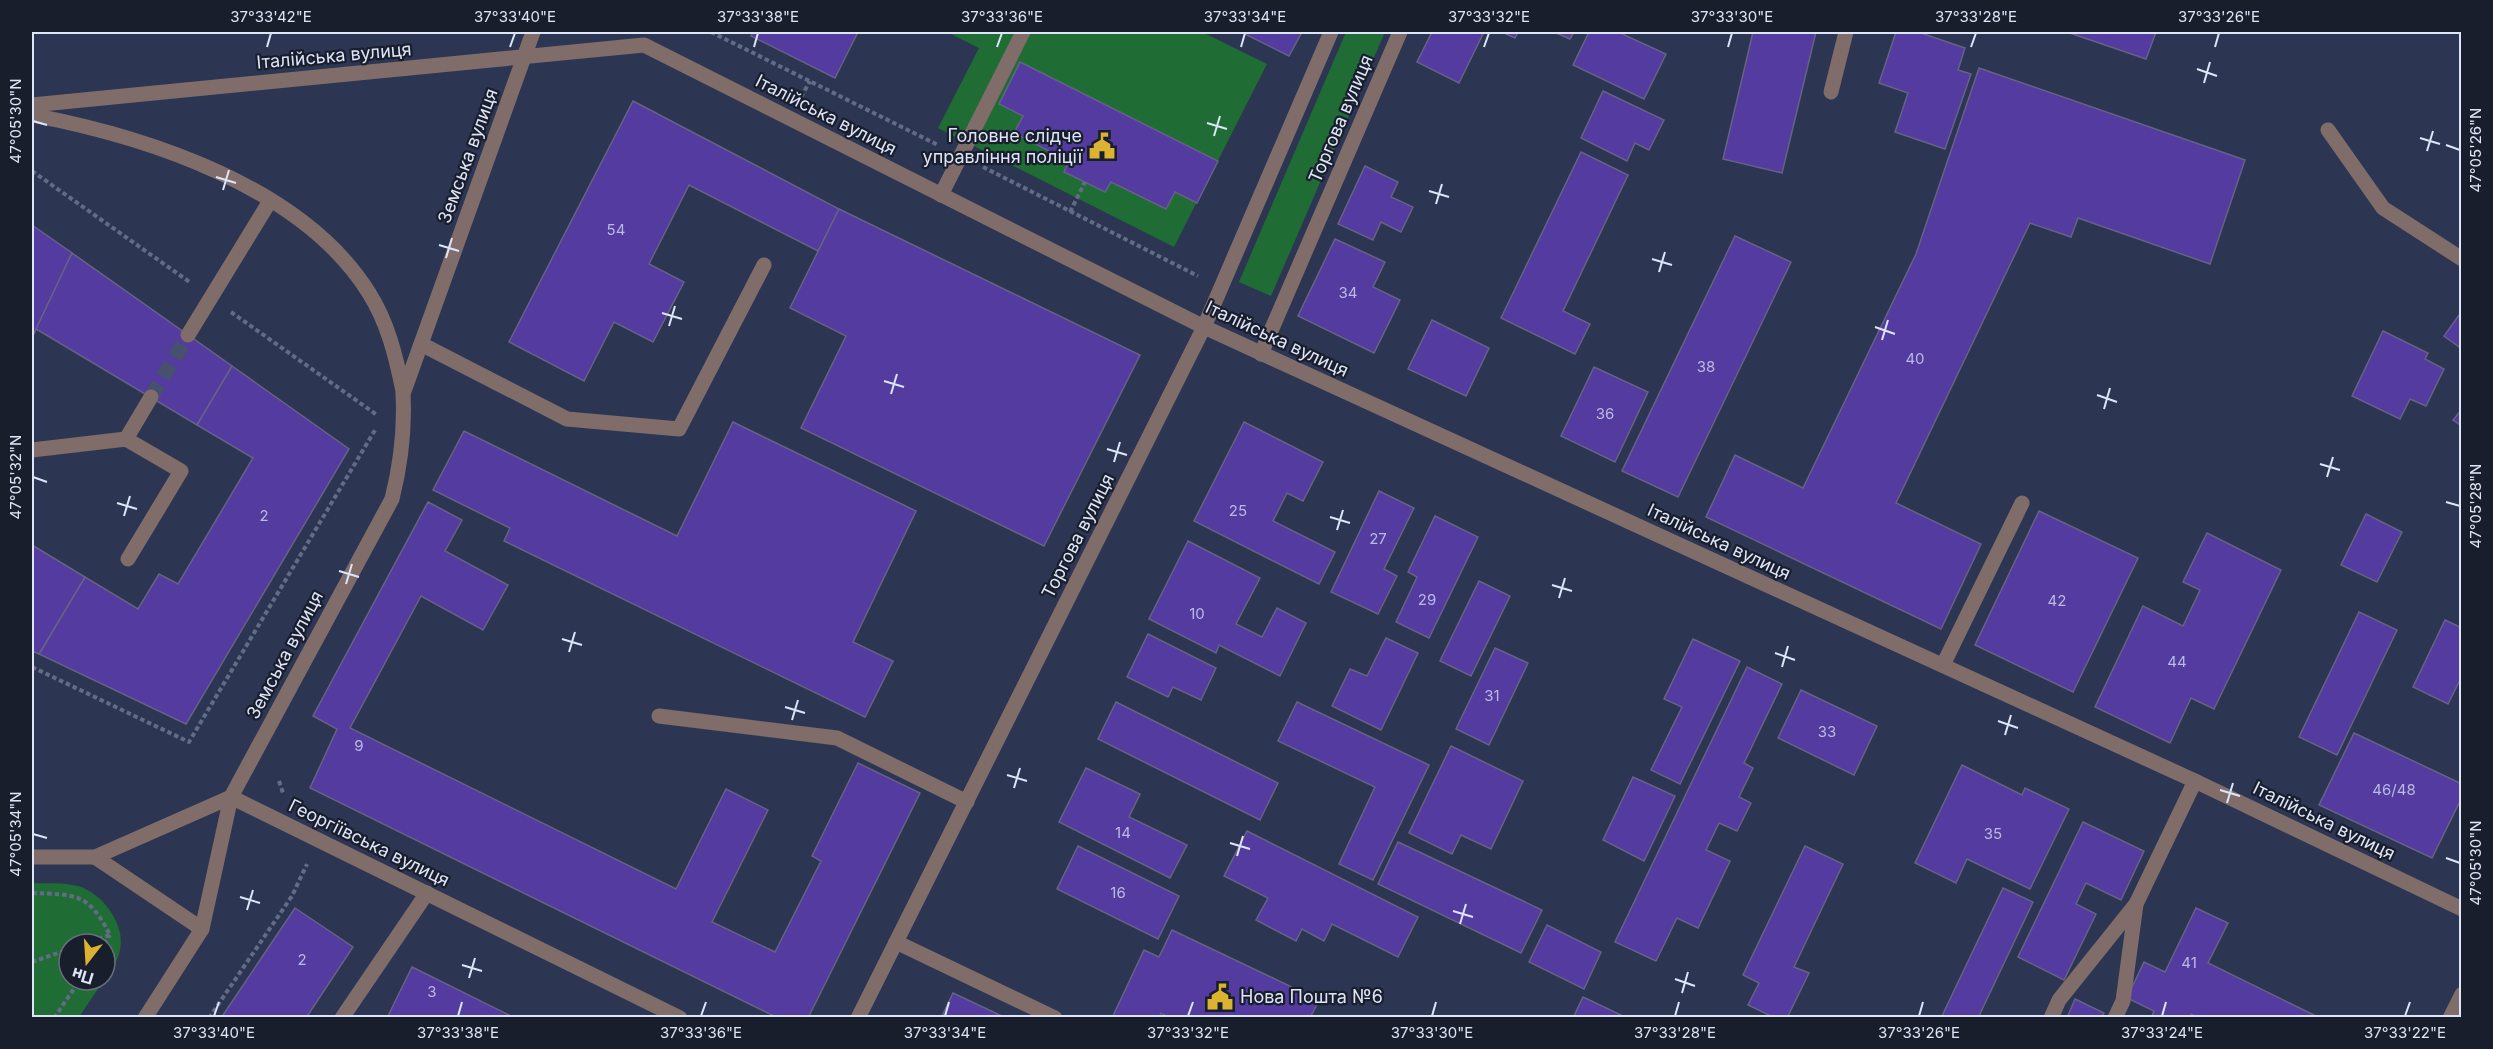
<svg xmlns="http://www.w3.org/2000/svg" width="2493" height="1049" font-family="Inter,sans-serif">
<style>
.green{fill:#1f6c35}
.building{fill:#533b9f;stroke:#666285;stroke-width:1.5}
.lines{fill:none;stroke-linecap:round;stroke-linejoin:round}
.minor-tunnel{stroke:#47506c;stroke-width:15;stroke-dasharray:15 8;stroke-linecap:butt}
.path{stroke:#636c86;stroke-width:4;stroke-dasharray:4.5 3;stroke-linecap:butt}
.minor{stroke:#806d6a;stroke-width:15}
.ticks{fill:none;stroke:#dee5f8;stroke-width:2}
.labels{text-anchor:middle;stroke-width:4.5;stroke-linejoin:round;paint-order:stroke}
.number-label{font-size:15px;fill:#bbbae2}
.street-label{font-size:18px;fill:#dee5f8;stroke:#191e2c}
.poi-label{font-size:18px;fill:#dee5f8;stroke:#191e2c;text-anchor:end}
.neatline{fill:none;stroke:#dee5f8;stroke-width:2}
.ticks-label{font-size:15px;text-anchor:middle;fill:#dee5f8}
</style>
<rect width="100%" height="100%" fill="#2c3653"/>
<g class="green">
<polygon points="947,32 1202,32 1267,64 1174,247 938,128 979,48"/>
<polygon points="1346,32 1385,32 1271,296 1239,282"/>
<path d="M32 883C46 884 63 882 78 886 102 893 126 924 120 950 118 961 111 970 105 979V944H69V980H104L79 1017H32Z"/>
</g>
<g class="building">
<polygon points="753,32 858,32 835,78 751,36"/>
<polygon points="1241,32 1302,32 1289,56"/>
<polygon points="1432,32 1478,32 1483,34 1459,83 1417,62"/>
<polygon points="1502,32 1518,32 1515,38"/>
<polygon points="1554,32 1574,32 1570,39"/>
<polygon points="1589,32 1618,32 1666,54 1644,99 1573,65"/>
<polygon points="1753,32 1816,32 1782,173 1723,159"/>
<polygon points="1896,32 1918,32 1965,48 1958,70 1971,74 1945,149 1895,132 1908,93 1879,83"/>
<polygon points="2067,32 2156,32 2146,59"/>
<polygon points="1020,62 1218,161 1197,203 1175,192 1166,209 1111,182 1105,192 1064,172 1069,161 1014,133 1023,116 999,104"/>
<polygon points="1979,68 2245,160 2210,264 2078,218 2071,237 2030,223 1896,503 1981,544 1941,629 1706,517 1735,455 1803,488 1916,254"/>
<polygon points="1603,91 1664,120 1649,150 1635,143 1627,161 1581,138"/>
<polygon points="633,101 839,209 818,251 689,185 649,264 684,282 653,342 614,322 584,381 509,342"/>
<polygon points="1581,152 1628,175 1563,311 1590,324 1575,354 1501,318"/>
<polygon points="1365,166 1398,182 1391,197 1413,207 1401,232 1381,222 1373,240 1338,224"/>
<polygon points="839,209 1140,355 1044,546 801,428 846,336 790,308"/>
<polygon points="32,225 72,253 32,338"/>
<polygon points="1735,236 1791,262 1678,497 1622,471"/>
<polygon points="1335,239 1385,262 1373,287 1400,300 1374,353 1298,316"/>
<polygon points="72,253 232,366 197,425 36,329"/>
<polygon points="2462,311 2462,349 2444,336"/>
<polygon points="1432,320 1489,348 1466,396 1408,369"/>
<polygon points="2383,331 2428,353 2425,359 2444,369 2426,406 2410,399 2400,419 2352,396"/>
<polygon points="232,366 349,449 186,724 39,654 85,577 138,609 159,574 178,584 253,458 197,425"/>
<polygon points="1594,367 1648,392 1615,462 1561,436"/>
<polygon points="2462,409 2462,426 2453,420"/>
<polygon points="733,422 916,511 853,642 893,661 865,717 504,541 510,528 433,490 464,431 677,536"/>
<polygon points="1244,422 1323,462 1303,501 1287,493 1273,521 1335,552 1319,584 1194,521"/>
<polygon points="1379,491 1414,508 1384,569 1397,576 1378,614 1331,592"/>
<polygon points="428,502 462,520 445,551 508,585 483,630 421,596 350,728 676,889 726,789 768,810 712,922 775,952 821,861 812,856 858,763 920,793 808,1018 778,1018 310,788 337,729 313,716"/>
<polygon points="2039,511 2138,558 2073,692 1975,645"/>
<polygon points="2366,514 2402,532 2377,582 2341,565"/>
<polygon points="1435,516 1478,537 1429,638 1396,622 1417,577 1408,572"/>
<polygon points="2207,533 2281,570 2214,709 2191,698 2170,743 2095,707 2143,606 2183,626 2200,590 2183,582"/>
<polygon points="1188,541 1260,578 1236,624 1262,637 1277,608 1306,623 1280,676 1219,645 1216,653 1149,619"/>
<polygon points="32,545 85,577 39,654 32,651"/>
<polygon points="1479,581 1510,596 1471,676 1440,661"/>
<polygon points="2359,612 2397,630 2337,755 2299,737"/>
<polygon points="2445,620 2462,628 2462,676 2448,704 2413,687"/>
<polygon points="1148,634 1216,668 1201,700 1173,687 1168,697 1127,677"/>
<polygon points="1386,638 1418,653 1381,730 1332,706 1350,669 1367,676"/>
<polygon points="1693,639 1740,661 1680,784 1651,770 1682,707 1664,699"/>
<polygon points="1495,648 1528,663 1489,745 1456,729"/>
<polygon points="1747,667 1782,684 1744,763 1753,768 1739,797 1751,803 1737,831 1719,823 1706,850 1730,861 1698,928 1677,918 1656,961 1615,942"/>
<polygon points="1801,690 1877,726 1854,775 1778,738"/>
<polygon points="1116,702 1278,783 1260,820 1098,739"/>
<polygon points="1297,702 1429,765 1373,880 1339,864 1375,787 1278,741"/>
<polygon points="2354,733 2462,784 2462,797 2432,858 2319,805"/>
<polygon points="1451,746 1523,781 1491,849 1461,835 1452,854 1409,833"/>
<polygon points="1962,765 2022,795 2025,788 2069,809 2030,889 1967,859 1956,883 1915,863"/>
<polygon points="1086,768 1140,794 1129,817 1187,845 1170,878 1059,822"/>
<polygon points="1633,777 1675,796 1644,861 1603,840"/>
<polygon points="2083,822 2144,851 2121,900 2086,883 2076,904 2096,914 2064,980 2018,957"/>
<polygon points="1247,831 1418,917 1398,957 1332,924 1324,941 1302,929 1296,941 1256,920 1268,898 1224,876"/>
<polygon points="1398,842 1542,910 1521,953 1378,884"/>
<polygon points="1078,846 1179,896 1158,939 1057,889"/>
<polygon points="1805,846 1843,864 1794,967 1809,973 1787,1018 1775,1018 1748,1005 1759,983 1743,975"/>
<polygon points="2003,888 2033,902 1978,1018 1941,1018"/>
<polygon points="295,908 353,947 306,1018 221,1018"/>
<polygon points="2196,908 2228,923 2208,963 2320,1018 2199,1018 2191,1014 2189,1018 2151,1018 2154,1011 2127,998 2144,962 2165,972"/>
<polygon points="1547,925 1601,952 1584,989 1529,962"/>
<polygon points="1172,930 1319,1000 1310,1018 1170,1018 1161,1013 1159,1018 1112,1018 1144,950 1159,957"/>
<polygon points="412,967 515,1018 387,1018"/>
<polygon points="953,993 1006,1018 941,1018"/>
<polygon points="1583,997 1627,1018 1573,1018"/>
<polygon points="2075,999 2104,1013 2101,1018 2067,1018"/>
</g>
<g class="lines">
<polyline class="minor-tunnel" points="151,397 188,335"/>
<g class="path">
<polyline points="711,32 938,145"/>
<polyline points="801,97 810,81"/>
<polyline points="983,167 1198,276"/>
<polyline points="32,171 191,283"/>
<polyline points="1070,212 1085,182"/>
<polyline points="231,312 377,415"/>
<polyline points="32,667 189,742 375,430"/>
<polyline points="279,781 283,793"/>
<path d="M32 893C76 895 88 892 110 935"/>
<polyline points="84,944 110,935"/>
<polyline points="104,944 110,935"/>
<polyline points="32,962 69,949"/>
<polyline points="54,1018 80,980"/>
<polyline points="209,1018 292,896 307,864"/>
</g>
<g class="minor">
<polyline points="1831,92 1846,32"/>
<polyline points="32,105 644,45 1204,327 2195,781 2462,909"/>
<path d="M32 115C148 137 303 187 369 293 388 323 396 357 403 391"/>
<polyline points="2328,130 2383,208 2462,259"/>
<polyline points="941,195 1023,32"/>
<polyline points="188,335 270,201"/>
<polyline points="421,344 567,419 679,429 764,265"/>
<polyline points="1261,354 1400,32"/>
<polyline points="126,439 151,397"/>
<polyline points="32,450 126,439 181,471 128,559"/>
<polyline points="1943,665 2022,503"/>
<polyline points="659,716 837,738 967,802"/>
<polyline points="32,857 95,857 231,797 680,1018"/>
<polyline points="95,857 202,929"/>
<polyline points="896,942 1055,1018"/>
<path d="M145 1018 202 929 231 797 392 499C401 463 405 431 403 394L533 32"/>
<polyline points="342,1018 427,893"/>
<polyline points="858,1018 1204,327 1331,32"/>
<polyline points="2051,1018 2059,1000 2136,904 2195,781"/>
<polyline points="2115,1018 2123,1001 2136,904"/>
<polyline points="2450,1018 2462,994"/>
</g>
</g>
<path class="ticks" d="M267 47 271 33M510 47 515 33M754 47 758 33M997 47 1002 33M1241 47 1245 33M1484 47 1489 33M1728 47 1732 33M1971 47 1976 33M2215 47 2219 33M2197 69 2217 76M2204 83 2210 62M33 121 47 125M1207 123 1227 129M1214 136 1220 116M2420 138 2440 144M2446 145 2460 150M2427 151 2433 131M216 177 236 183M223 190 229 170M1429 191 1449 197M1436 204 1442 184M439 245 459 251M446 258 452 238M1652 259 1672 265M1659 272 1665 252M662 313 682 319M669 326 675 306M1875 327 1895 334M1882 340 1888 320M884 381 904 387M891 394 897 374M2097 395 2117 402M2104 409 2110 388M1107 449 1127 455M1114 462 1120 442M2320 464 2340 470M33 477 47 482M2327 477 2333 457M2446 502 2460 506M117 503 137 509M124 516 130 496M1330 517 1350 523M1337 530 1343 510M339 571 359 577M346 584 352 564M1552 585 1572 591M1559 598 1565 578M562 639 582 645M569 652 575 632M1775 653 1795 660M1782 667 1788 646M785 707 805 713M792 720 798 700M1998 721 2018 728M2005 735 2011 715M1007 775 1027 781M1014 788 1020 768M2220 790 2240 796M2227 803 2233 783M33 834 47 838M1230 843 1250 849M1237 856 1243 836M2446 858 2460 863M240 897 260 903M247 910 253 890M1453 911 1473 917M1460 924 1466 904M462 965 482 971M469 978 475 958M1675 979 1695 986M1682 993 1688 972M214 1016 219 1002M458 1016 462 1002M701 1016 706 1002M945 1016 949 1002M1188 1016 1193 1002M1432 1016 1436 1002M1675 1016 1679 1002M1919 1016 1923 1002M2162 1016 2166 1002M2405 1016 2410 1002"/>
<defs>
<g id="civic-bare" transform="scale(2.07)"><path d="M-.6-6.5H3V-4.5H.6V-3L4-1V1h2V6H-6V1h2V-1L-.6-3ZM-1.2 2.5V6h2.4V2.5Z" fill="#dcb233" stroke="#191e2c" stroke-width="2.5" paint-order="stroke"/></g>
</defs>
<g fill-rule="evenodd">
<use href="#civic-bare" x="1102" y="146"/>
<use href="#civic-bare" x="1220" y="997"/>
</g>
<g class="labels">
<g class="number-label">
<text x="616" y="235">54</text>
<text x="1348" y="298">34</text>
<text x="1915" y="364">40</text>
<text x="1706" y="372">38</text>
<text x="1605" y="419">36</text>
<text x="1238" y="516">25</text>
<text x="264" y="521">2</text>
<text x="1378" y="544">27</text>
<text x="1427" y="605">29</text>
<text x="2057" y="606">42</text>
<text x="1197" y="619">10</text>
<text x="2177" y="667">44</text>
<text x="1492" y="701">31</text>
<text x="1827" y="737">33</text>
<text x="359" y="751">9</text>
<text x="2394" y="795">46/48</text>
<text x="1123" y="838">14</text>
<text x="1993" y="839">35</text>
<text x="1118" y="898">16</text>
<text x="302" y="965">2</text>
<text x="2189" y="968">41</text>
<text x="432" y="997">3</text>
</g>
<g class="street-label">
<text transform="translate(334 56) rotate(-5)" y="6">Італійська вулиця</text>
<text transform="translate(826 115) rotate(27)" y="6">Італійська вулиця</text>
<text transform="translate(1341 119) rotate(-67)" y="6">Торгова вулиця</text>
<text transform="translate(468 156) rotate(-70)" y="6">Земська вулиця</text>
<text transform="translate(1277 339) rotate(25)" y="6">Італійська вулиця</text>
<text transform="translate(1078 536) rotate(-63)" y="6">Торгова вулиця</text>
<text transform="translate(1719 542) rotate(25)" y="6">Італійська вулиця</text>
<text transform="translate(285 655) rotate(-62)" y="6">Земська вулиця</text>
<text transform="translate(2324 821) rotate(26)" y="6">Італійська вулиця</text>
<text transform="translate(369 843) rotate(26)" y="6">Георгіївська вулиця</text>
</g>
<g class="poi-label">
<text x="1082" y="142">Головне слідче<tspan x="1082" dy="21">управління поліції</tspan></text>
<text x="1240" y="1003" text-anchor="start">Нова Пошта №6</text>
</g>
</g>
<rect width="2493" height="1049" fill="none" stroke="#191e2c" stroke-width="66"/>
<g transform="translate(87 962) rotate(197)"><circle r="28" fill="#191e2c" stroke="#686e7e" stroke-width="1.5"/>
<path d="M0-4.5L10 22L0 15L-10 22Z" fill="#dcb233"/>
<text y="-9" font-size="16" font-weight="bold" text-anchor="middle" fill="#dee5f8">Пн</text>
</g>
<rect x="33" y="33" width="2427" height="983" class="neatline"/>
<g class="ticks-label">
<text x="271" y="22">37°33'42"E</text>
<text x="515" y="22">37°33'40"E</text>
<text x="758" y="22">37°33'38"E</text>
<text x="1002" y="22">37°33'36"E</text>
<text x="1245" y="22">37°33'34"E</text>
<text x="1489" y="22">37°33'32"E</text>
<text x="1732" y="22">37°33'30"E</text>
<text x="1976" y="22">37°33'28"E</text>
<text x="2219" y="22">37°33'26"E</text>
<text transform="translate(16 121) rotate(-90)" y="5">47°05'30"N</text>
<text transform="translate(2476 150) rotate(-90)" y="5">47°05'26"N</text>
<text transform="translate(16 477) rotate(-90)" y="5">47°05'32"N</text>
<text transform="translate(2476 506) rotate(-90)" y="5">47°05'28"N</text>
<text transform="translate(16 834) rotate(-90)" y="5">47°05'34"N</text>
<text transform="translate(2476 863) rotate(-90)" y="5">47°05'30"N</text>
<text x="214" y="1038">37°33'40"E</text>
<text x="458" y="1038">37°33'38"E</text>
<text x="701" y="1038">37°33'36"E</text>
<text x="945" y="1038">37°33'34"E</text>
<text x="1188" y="1038">37°33'32"E</text>
<text x="1432" y="1038">37°33'30"E</text>
<text x="1675" y="1038">37°33'28"E</text>
<text x="1919" y="1038">37°33'26"E</text>
<text x="2162" y="1038">37°33'24"E</text>
<text x="2405" y="1038">37°33'22"E</text>
</g>
</svg>
